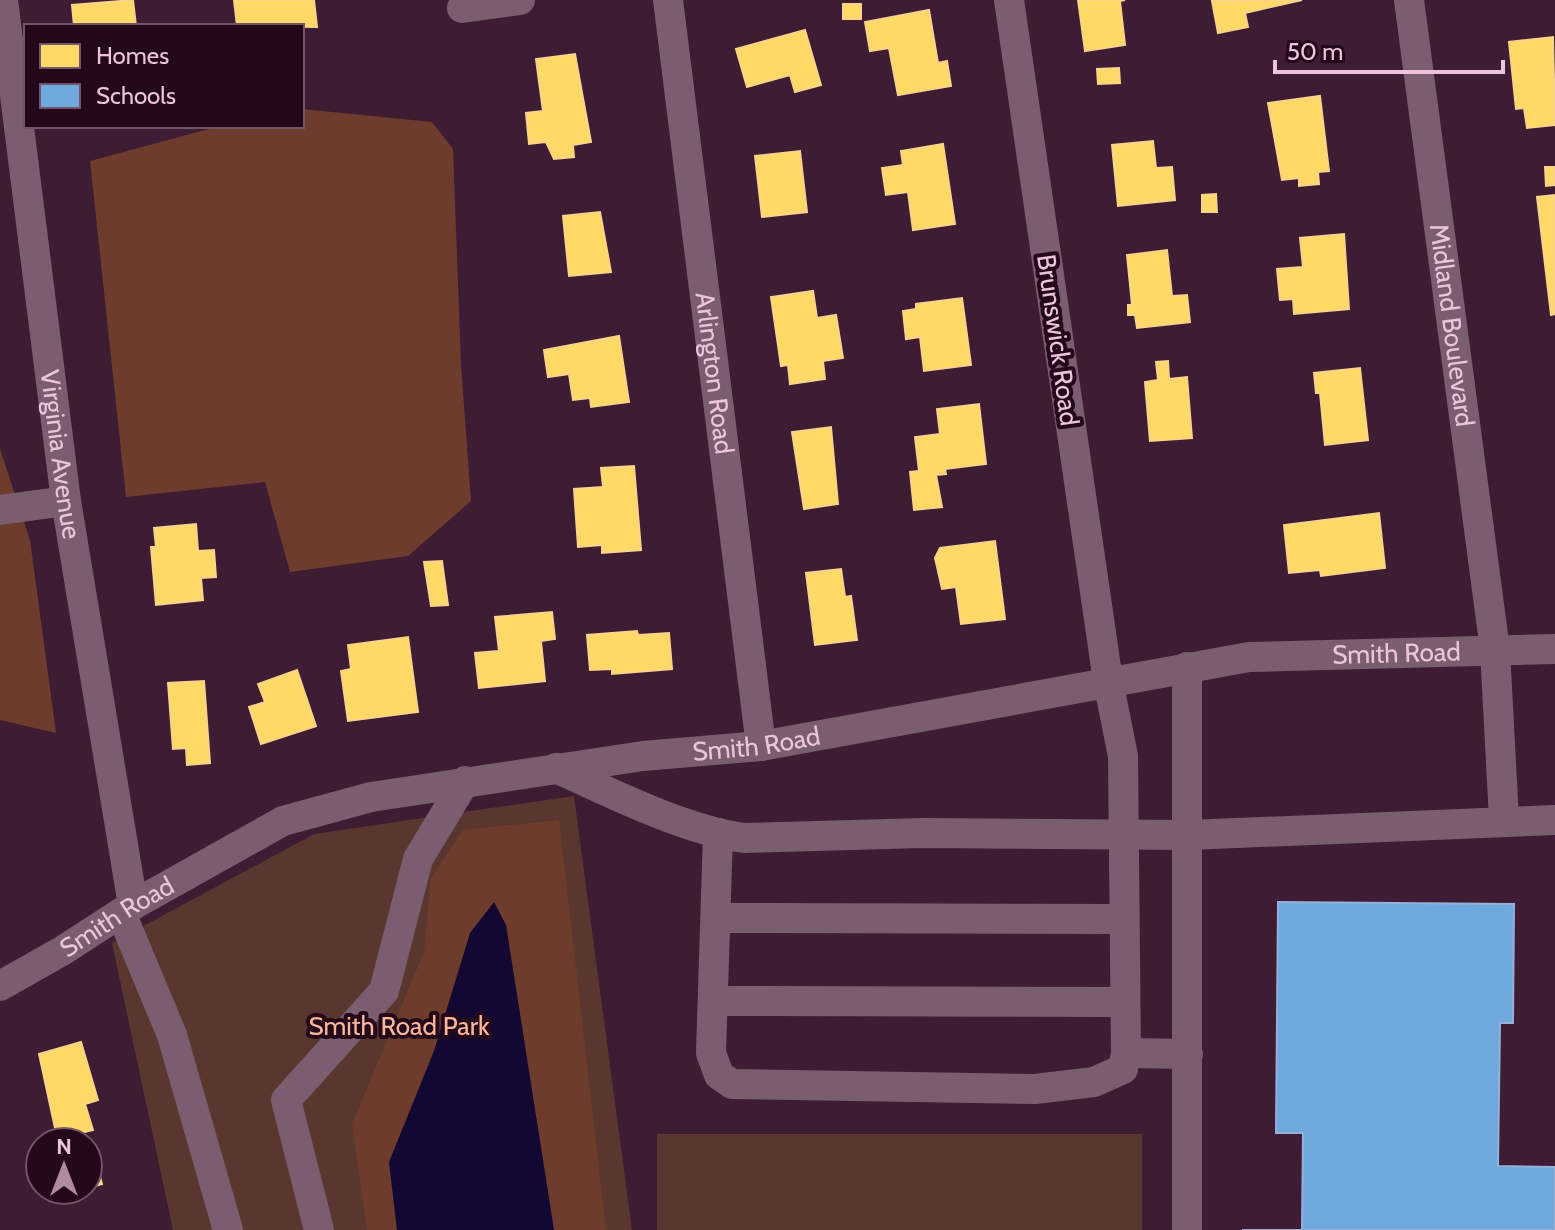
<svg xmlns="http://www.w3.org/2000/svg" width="1555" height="1230" font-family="Cabin,sans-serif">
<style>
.green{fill:#59372e}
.forest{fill:#6e3c2d}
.water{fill:#120831}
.homes{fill:#ffd966;stroke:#f9d389;stroke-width:2}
.schools{fill:#6fa8dc;stroke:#94b1dc;stroke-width:2}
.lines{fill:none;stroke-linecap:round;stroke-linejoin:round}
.minor{stroke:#7a5d6f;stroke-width:30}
.labels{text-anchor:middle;stroke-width:8;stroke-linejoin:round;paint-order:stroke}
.street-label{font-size:26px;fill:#ecc5dc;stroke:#23091a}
.park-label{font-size:26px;fill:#fbb79c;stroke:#23091a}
</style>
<rect width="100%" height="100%" fill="#3e1c33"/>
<g class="green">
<polygon points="574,796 632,1230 173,1230 112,943 314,834"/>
<rect x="657" y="1134" width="485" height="96"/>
</g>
<g class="forest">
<polygon points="302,109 432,122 453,149 461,364 471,501 408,556 290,572 265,482 126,497 90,161 220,126 302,126"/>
<polygon points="0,449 30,540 56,733 0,720"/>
<polygon points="559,820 606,1230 554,1230 506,925 494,903 389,1162 397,1230 367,1230 352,1124 424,952 431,878 463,830"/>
</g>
<polygon class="water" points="494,902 506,925 554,1230 397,1230 389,1162 434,1051 470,933"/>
<g class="homes">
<polygon points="133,0 136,26 74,26 72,5"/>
<polygon points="234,0 314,0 317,27 237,26"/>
<polygon points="1078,0 1125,0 1120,1 1125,45 1085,51"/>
<polygon points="1302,0 1245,13 1248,27 1218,33 1212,1"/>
<rect x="843" y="4" width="18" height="15"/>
<polygon points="929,10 938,63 947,61 951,86 898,95 889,48 870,51 865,22"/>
<polygon points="805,30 821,85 795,92 790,75 747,87 736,49"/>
<polygon points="1553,37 1555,125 1527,128 1524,108 1516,109 1509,42"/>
<polygon points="575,54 591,142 573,145 574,157 554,159 546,142 529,144 526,113 543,111 536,59"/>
<polygon points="1119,68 1120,83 1098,84 1097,69"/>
<polygon points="1320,96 1329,171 1318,172 1319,184 1299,186 1299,178 1282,180 1268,103"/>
<polygon points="1153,141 1156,168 1172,167 1175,200 1118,206 1112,145"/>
<polygon points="943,144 955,224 913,230 908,192 886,195 882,168 903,165 901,151"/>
<polygon points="800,151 807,212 762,217 755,156"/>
<polygon points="1545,167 1555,167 1555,185 1546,186"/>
<polygon points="1216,194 1217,212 1202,212 1202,195"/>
<polygon points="1555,195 1555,314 1551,315 1537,197"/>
<polygon points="600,212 611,272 569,276 563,216"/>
<polygon points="1344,234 1349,309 1294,314 1293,299 1280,300 1277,269 1303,267 1300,238"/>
<polygon points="1167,250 1172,296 1187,295 1190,322 1137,328 1135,315 1128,315 1128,305 1132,305 1127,255"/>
<polygon points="813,291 817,318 836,315 843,358 823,361 825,379 790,384 788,365 781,366 771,297"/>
<polygon points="962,298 971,365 924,371 920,337 906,339 903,311 916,309 916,304"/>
<polygon points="619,336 629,402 591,407 590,398 573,400 569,374 548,377 544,350"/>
<polygon points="1168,361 1169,379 1187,377 1192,438 1150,441 1145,382 1158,380 1156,362"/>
<polygon points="1360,368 1368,440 1325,445 1320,393 1316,393 1314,373"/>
<polygon points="979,404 986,464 945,469 946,474 936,475 942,507 914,510 910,472 919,471 915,437 940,434 937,409"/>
<polygon points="831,427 838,504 804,509 792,432"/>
<polygon points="634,466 641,550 602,553 602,545 578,547 574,489 603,487 601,468"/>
<polygon points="1379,513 1385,568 1321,576 1320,570 1289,573 1284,525"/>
<polygon points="196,524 198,551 214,550 216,577 201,578 203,600 156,605 151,547 156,547 154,528"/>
<polygon points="995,541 1005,619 961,624 956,587 942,589 935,558 940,548"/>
<polygon points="442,561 448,605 431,606 424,562"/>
<polygon points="841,569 845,597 851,596 857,640 815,645 806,573"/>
<polygon points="552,612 555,639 541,641 545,681 479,688 475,653 499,651 495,617"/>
<polygon points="637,631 638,635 669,633 672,669 612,674 612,669 590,670 587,635"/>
<polygon points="408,637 418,712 348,721 341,671 351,669 348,645"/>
<polygon points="297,670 316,726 261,744 249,707 265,702 258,684"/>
<polygon points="204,681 210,763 187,765 186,748 173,749 168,683"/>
<polygon points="81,1042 98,1100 85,1104 93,1130 72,1135 74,1142 58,1142 39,1054"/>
<polygon points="95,1159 102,1184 88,1188 88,1161"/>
<polygon points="53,1190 82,1190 55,1198"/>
</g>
<polygon class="schools" points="1278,902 1514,904 1513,1023 1500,1023 1498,1166 1555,1167 1555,1230 1242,1230 1302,1230 1303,1133 1276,1133"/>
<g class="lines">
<g class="minor">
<path id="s1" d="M3 0 66 501 133 905"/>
<path id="s2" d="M668 0 761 746"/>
<path id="s3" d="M1409 0 1495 650 1504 819"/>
<polyline points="462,8 520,0"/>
<polyline points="0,510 66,501"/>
<polyline points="1187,667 1187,1230"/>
<path d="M556 768C611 793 684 830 744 838L923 833 1189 835 1555 820"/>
<polyline points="718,833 711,1053 719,1075 732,1084 1035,1089 1094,1082 1123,1069 1126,1053 1123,756 1108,681 1009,0"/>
<polyline points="121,913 172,1035 228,1230"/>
<polyline points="716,918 1124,919"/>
<path id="s4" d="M0 986 62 951 133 905 283 821 371 797 643 756 761 746 1249 657 1555 649"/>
<polyline points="713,1001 1125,1002"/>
<polyline points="1126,1053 1188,1054"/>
<polyline points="319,1230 286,1100 384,991 418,859 465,781"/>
</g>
</g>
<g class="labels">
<g class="street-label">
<text dy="9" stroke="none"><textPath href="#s3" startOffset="328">Midland Boulevard</textPath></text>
<text transform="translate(1058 340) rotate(82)" y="9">Brunswick Road</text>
<text dy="9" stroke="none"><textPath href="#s2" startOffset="376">Arlington Road</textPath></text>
<text dy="9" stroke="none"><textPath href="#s1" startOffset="458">Virginia Avenue</textPath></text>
<text dy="9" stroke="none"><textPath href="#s4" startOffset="1456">Smith Road</textPath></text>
<text dy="9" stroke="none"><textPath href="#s4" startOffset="808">Smith Road</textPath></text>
<text dy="9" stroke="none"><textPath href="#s4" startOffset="136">Smith Road</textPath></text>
</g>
<g class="park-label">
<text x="399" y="1035">Smith Road Park</text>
</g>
</g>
<rect x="24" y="24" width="280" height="104" fill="#23091a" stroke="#735468" stroke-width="2"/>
<rect x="40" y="44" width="40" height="24" fill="#ffd966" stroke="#735468" stroke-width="2"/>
<text x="96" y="64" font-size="24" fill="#ecc5dc">Homes</text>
<rect x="40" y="84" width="40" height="24" fill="#6fa8dc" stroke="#735468" stroke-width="2"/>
<text x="96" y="104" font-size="24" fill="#ecc5dc">Schools</text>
<g transform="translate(64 1166)"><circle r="38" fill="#23091a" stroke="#735468" stroke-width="2"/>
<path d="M0-6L14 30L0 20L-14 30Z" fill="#af8aa1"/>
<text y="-12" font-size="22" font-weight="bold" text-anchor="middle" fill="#ecc5dc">N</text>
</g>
<path d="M1275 60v12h228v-12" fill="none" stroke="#ecc5dc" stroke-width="4"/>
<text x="1287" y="60" font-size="24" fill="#ecc5dc" stroke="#23091a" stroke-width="6" paint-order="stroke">50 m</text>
</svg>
